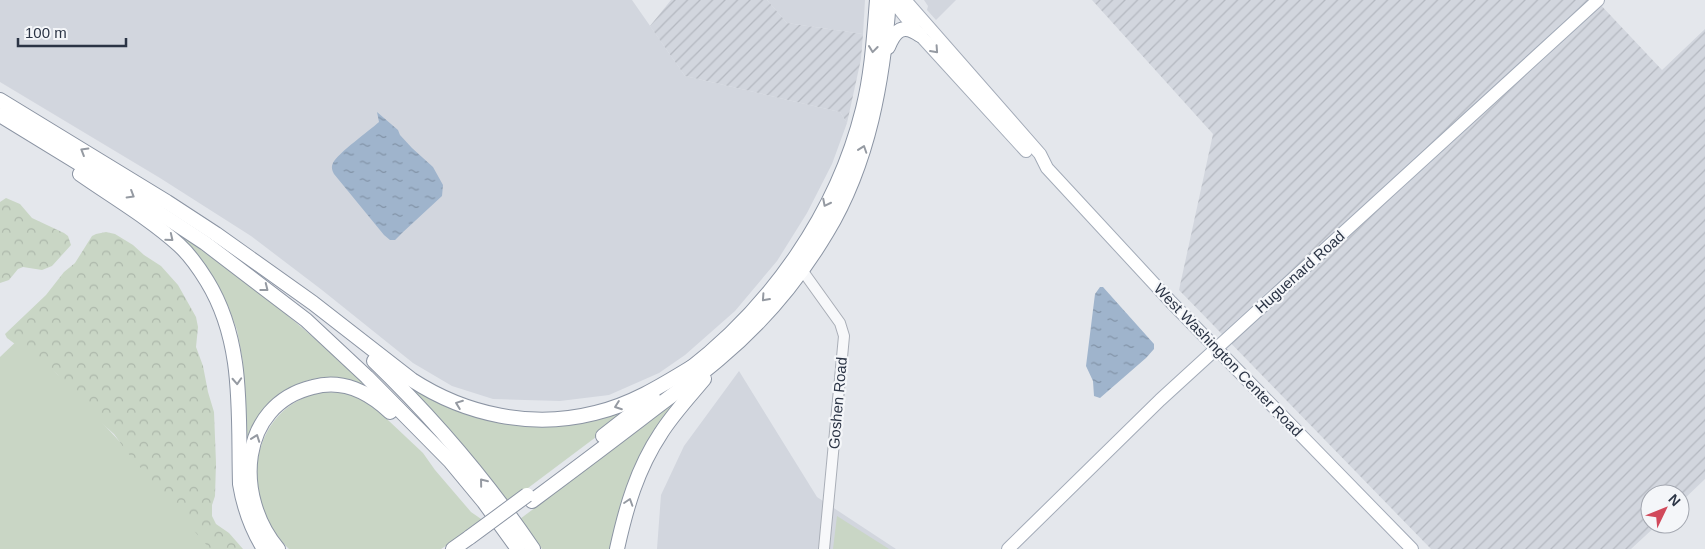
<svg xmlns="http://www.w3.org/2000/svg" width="1705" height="549" font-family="Arial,sans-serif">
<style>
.built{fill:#d2d6de}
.industrial{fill:url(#industrial-furrows)}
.grass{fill:#c9d6c5}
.forest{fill:url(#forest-crowns)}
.water{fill:url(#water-ripples)}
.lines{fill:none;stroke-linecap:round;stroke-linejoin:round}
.minor-casing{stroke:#a9aeb7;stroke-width:12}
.major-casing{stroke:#a3abb8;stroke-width:14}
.highway-casing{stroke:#8b94a3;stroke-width:16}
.minor{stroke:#f7f8fa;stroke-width:10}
.major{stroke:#fff;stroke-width:12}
.highway{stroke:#fff;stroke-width:14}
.highway-bridge-casing{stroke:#8b94a3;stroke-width:16;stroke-linecap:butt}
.highway-bridge{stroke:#fff;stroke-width:14}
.oneway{stroke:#959aa2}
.labels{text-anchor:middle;stroke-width:4.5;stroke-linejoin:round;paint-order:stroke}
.street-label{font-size:15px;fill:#2b3445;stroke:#f4f6f9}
</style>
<defs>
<pattern id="industrial-furrows" width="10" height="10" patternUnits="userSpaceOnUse" patternTransform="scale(1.25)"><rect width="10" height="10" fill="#d2d6de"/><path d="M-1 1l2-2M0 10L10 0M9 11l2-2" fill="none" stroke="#b4b8c0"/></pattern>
<pattern id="forest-crowns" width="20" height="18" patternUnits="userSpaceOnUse" patternTransform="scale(1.25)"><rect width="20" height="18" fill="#c9d6c5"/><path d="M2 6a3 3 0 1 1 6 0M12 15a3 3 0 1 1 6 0" fill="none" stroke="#adb8ab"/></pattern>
<pattern id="water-ripples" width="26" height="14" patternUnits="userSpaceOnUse" patternTransform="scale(1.25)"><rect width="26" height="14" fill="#9fb4cc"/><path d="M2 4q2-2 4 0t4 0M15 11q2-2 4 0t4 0" fill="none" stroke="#8293a7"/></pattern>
</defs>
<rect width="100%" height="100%" fill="#e4e7ec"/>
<g class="built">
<polygon points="0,0 632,0 685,76 840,112 847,123 832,164 807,213 777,261 735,311 685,355 659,373 609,395 560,401 493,399 452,386 413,363 322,290 251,236 160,178 0,82"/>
<polygon points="767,0 865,0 863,34 787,23"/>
<polygon points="924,0 956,0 936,20 927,10 928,6"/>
<polygon points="739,371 817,497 896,549 657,549 661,495 684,446"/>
</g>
<g class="industrial">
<polygon points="671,0 767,0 787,23 863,34 861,59 847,123 840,112 685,76 650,26"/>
<polygon points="1092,0 1596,0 1662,70 1705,29 1705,479 1680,503 1680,494 1650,494 1650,524 1658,524 1631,549 1431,549 1179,290 1213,134"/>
</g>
<g class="grass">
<path d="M163 223C237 272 305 327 369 388 361 385 353 380 344 379 309 372 272 391 255 422 250 431 248 442 246 452L243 362 237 330 228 306 211 275Z"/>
<polygon points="22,336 219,549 0,549 0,357"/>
<polygon points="402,378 489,418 626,410 612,425 508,503"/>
<path d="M324 392 349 393 372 405 423 453 435 470 471 512 484 521 441 549H289C279 539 270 527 265 514 243 463 266 401 324 392Z"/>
<polygon points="673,404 675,407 614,549 542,549 520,519"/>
<polygon points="837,516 889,549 833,549"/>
</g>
<g class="forest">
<polygon points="6,198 20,204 32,218 64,233 68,236 71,245 52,266 42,270 23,267 18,269 9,280 0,283 0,202"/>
<polygon points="106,232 115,234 133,245 144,255 161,266 178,285 196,317 198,327 196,347 203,366 208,392 214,412 216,463 215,496 212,505 212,516 216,524 229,533 243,549 210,549 183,518 169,505 153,482 127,452 114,434 88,411 68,390 57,374 36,356 23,350 7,338 5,334 46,295 64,272 75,263 92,236 96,234"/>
</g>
<g class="water">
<path d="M377 112 398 130 400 135 412 148 433 167 443 185 442 196 402 233 395 240H390L384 235 334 174C332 170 331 167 333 163 338 153 369 131 379 122Z"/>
<polygon points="1100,287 1103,287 1154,344 1154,349 1146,358 1100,398 1094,396 1093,381 1086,366 1095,294"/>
</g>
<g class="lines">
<g class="minor-casing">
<polyline id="minor" points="802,270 840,323 844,336 824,549"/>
</g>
<g class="major-casing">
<g id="major">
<polyline points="892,0 920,35 1026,151"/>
<polyline points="905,0 1040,154 1047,168 1171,302 1412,549"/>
<polyline points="1008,549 1160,400 1598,0"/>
</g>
</g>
<g class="highway-casing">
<g id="highway">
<path d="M888 47C895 30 903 23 920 35"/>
<path d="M0 100 167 202 216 234 313 303 412 380C466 415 532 429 595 413 630 405 661 386 692 367"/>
<polyline points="0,115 155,210 205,243 306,320 367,377 450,461 484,502 518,549"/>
<path d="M80 174C113 197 149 218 179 245 190 255 199 268 207 281 245 343 238 414 240 484 244 508 251 528 264 549"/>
<path d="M374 361C433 418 487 481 533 549"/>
<path d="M686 372C771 307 837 214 863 109 872 73 874 37 877 0"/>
<polyline points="603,436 653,397"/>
<path d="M532 501C571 472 611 442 650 412 673 394 697 378 719 359 761 324 799 279 827 232 869 162 883 80 889 0"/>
<path d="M278 549C234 497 238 405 313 387 342 379 369 392 390 412"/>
<polyline points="453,549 470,537"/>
<path d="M617 549C626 508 637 469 661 433 673 414 689 397 704 379"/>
</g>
</g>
<use href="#minor" class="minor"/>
<use href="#major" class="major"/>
<use href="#highway" class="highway"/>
<g class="highway-bridge-casing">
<polyline id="highway-bridge" points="470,537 527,495"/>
</g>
<use href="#highway-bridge" class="highway-bridge"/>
</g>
<defs><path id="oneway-chevron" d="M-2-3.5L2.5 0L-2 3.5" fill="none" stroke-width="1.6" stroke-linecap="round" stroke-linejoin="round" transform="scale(1.25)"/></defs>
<g class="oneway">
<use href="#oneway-chevron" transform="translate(873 49) rotate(97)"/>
<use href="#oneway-chevron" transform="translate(935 50) rotate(48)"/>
<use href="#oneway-chevron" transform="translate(863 149) rotate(-71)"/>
<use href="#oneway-chevron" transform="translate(84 151) rotate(-149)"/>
<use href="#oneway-chevron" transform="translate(131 195) rotate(31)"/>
<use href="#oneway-chevron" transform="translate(826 203) rotate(117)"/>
<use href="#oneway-chevron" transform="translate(170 238) rotate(39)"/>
<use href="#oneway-chevron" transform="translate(265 288) rotate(38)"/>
<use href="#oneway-chevron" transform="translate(765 298) rotate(132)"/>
<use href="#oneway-chevron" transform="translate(237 381) rotate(87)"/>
<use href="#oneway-chevron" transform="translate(459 404) rotate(-159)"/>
<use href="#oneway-chevron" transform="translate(618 406) rotate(160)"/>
<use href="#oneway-chevron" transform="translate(256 438) rotate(-70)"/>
<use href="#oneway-chevron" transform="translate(483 482) rotate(-129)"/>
<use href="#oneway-chevron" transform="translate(629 502) rotate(-72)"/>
</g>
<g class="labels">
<g class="street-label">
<text transform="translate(1300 272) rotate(-42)" y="5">Huguenard Road</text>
<text transform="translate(1228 360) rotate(46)" y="5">West Washington Center Road</text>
<text transform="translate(838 403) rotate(-85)" y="5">Goshen Road</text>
</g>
</g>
<g transform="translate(1665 509) rotate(47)"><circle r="24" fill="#f4f6f9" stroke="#a4a8b1"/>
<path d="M0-4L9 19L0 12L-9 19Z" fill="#d1495b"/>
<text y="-8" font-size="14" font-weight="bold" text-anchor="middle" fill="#2b3445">N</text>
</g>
<path d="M18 38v8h108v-8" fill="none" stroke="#2b3445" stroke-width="2.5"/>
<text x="25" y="38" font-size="15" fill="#2b3445" stroke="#f4f6f9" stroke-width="4" paint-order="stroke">100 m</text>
</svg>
